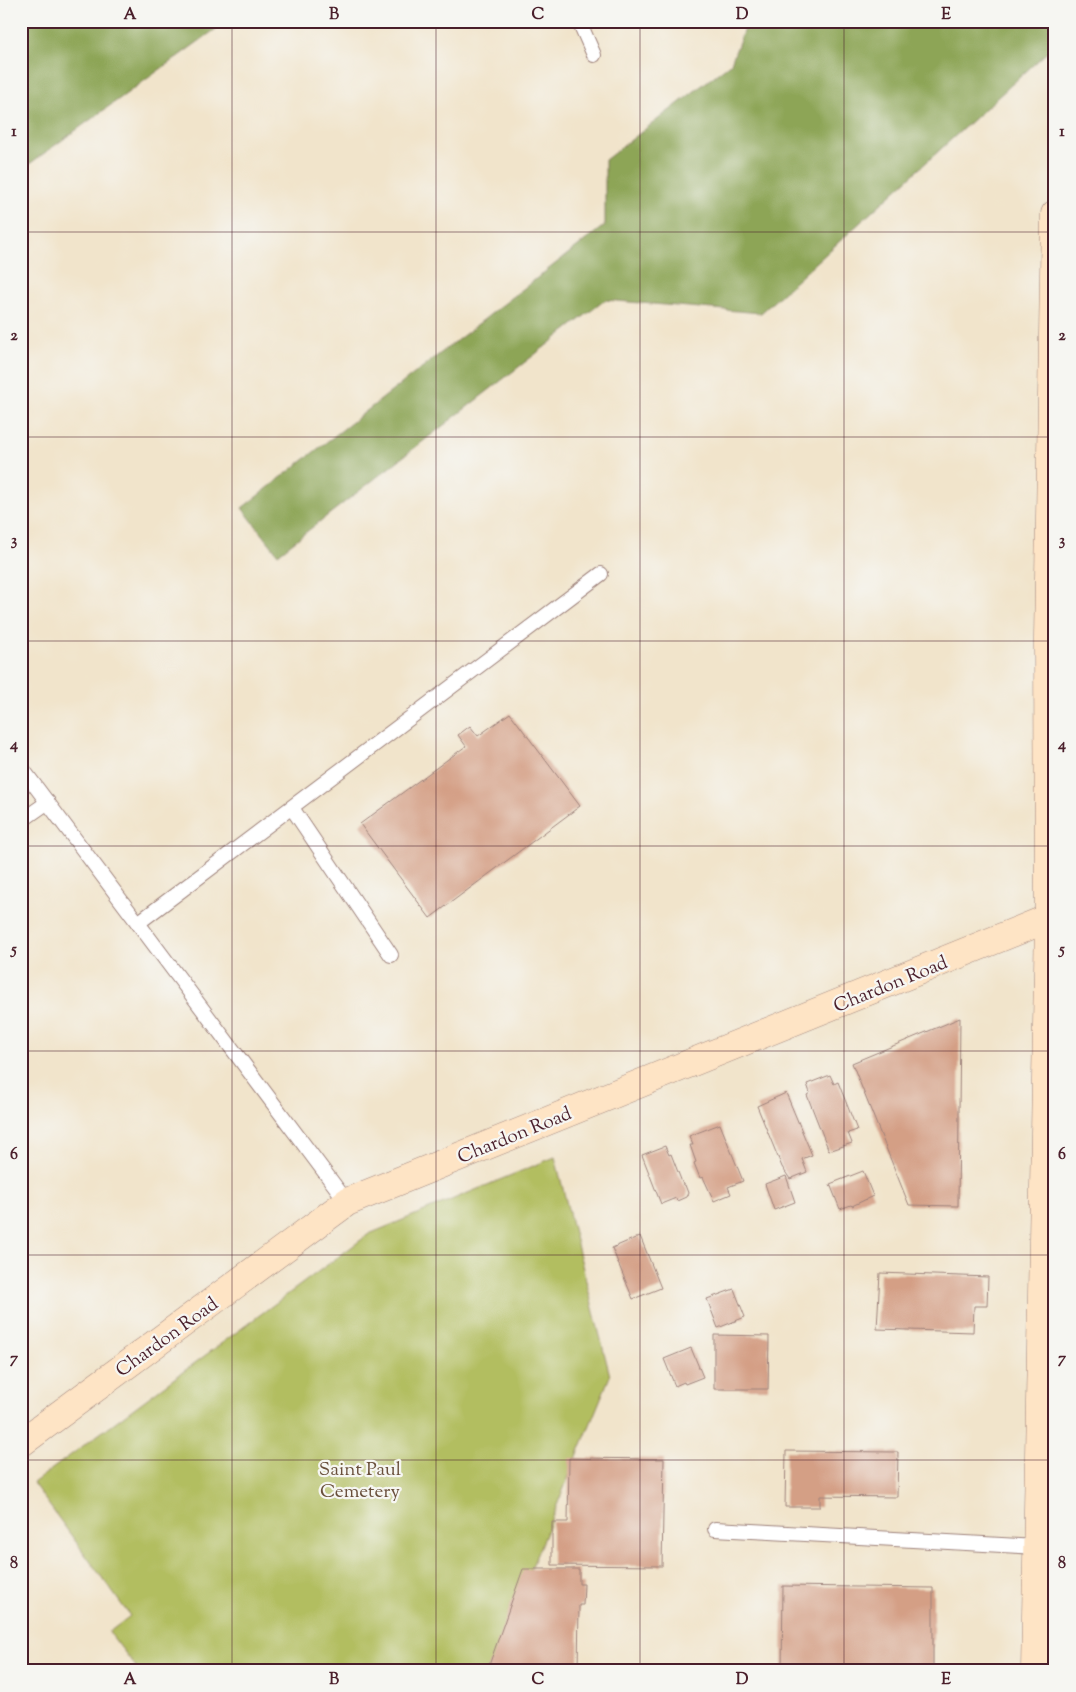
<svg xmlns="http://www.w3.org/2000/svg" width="1076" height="1692" font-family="'Sorts Mill Goudy',serif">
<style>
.green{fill:#b2be60;stroke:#7e6e46}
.forest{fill:#8da556;stroke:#6c6240}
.building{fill:#d49f85}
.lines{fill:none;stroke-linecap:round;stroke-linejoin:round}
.lane-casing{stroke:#9e827b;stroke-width:16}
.secondary-casing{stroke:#9e827b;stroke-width:29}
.lane{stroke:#fff;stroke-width:14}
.secondary{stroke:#fee4c5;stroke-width:28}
.grid{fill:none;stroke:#4a1f2b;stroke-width:1;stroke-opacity:0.55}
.labels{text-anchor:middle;stroke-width:4.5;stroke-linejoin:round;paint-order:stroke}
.street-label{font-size:19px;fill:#4a1f2b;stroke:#f6f6f2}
.park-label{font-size:19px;fill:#694f3b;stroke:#f6f6f2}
.neatline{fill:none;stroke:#4a1f2b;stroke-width:2}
.grid-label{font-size:16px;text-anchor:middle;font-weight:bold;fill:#4a1f2b}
</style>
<rect width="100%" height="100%" fill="#f6f6f2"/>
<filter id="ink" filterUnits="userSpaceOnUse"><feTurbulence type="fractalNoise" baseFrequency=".02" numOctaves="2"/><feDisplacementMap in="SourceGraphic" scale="10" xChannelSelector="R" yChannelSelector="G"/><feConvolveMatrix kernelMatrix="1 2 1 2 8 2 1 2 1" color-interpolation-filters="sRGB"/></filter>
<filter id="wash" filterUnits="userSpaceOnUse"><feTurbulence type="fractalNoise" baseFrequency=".0096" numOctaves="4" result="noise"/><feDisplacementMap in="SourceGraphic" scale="20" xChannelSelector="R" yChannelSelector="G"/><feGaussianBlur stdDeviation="1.12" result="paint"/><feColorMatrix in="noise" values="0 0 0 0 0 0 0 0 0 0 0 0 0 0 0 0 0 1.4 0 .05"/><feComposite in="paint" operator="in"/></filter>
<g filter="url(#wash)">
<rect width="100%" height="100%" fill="#f1e4cb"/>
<polygon class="green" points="555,1157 610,1376 489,1671 139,1671 109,1632 130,1616 33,1483 369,1234"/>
<g class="forest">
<polygon points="21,21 227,21 21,170"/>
<polygon points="747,21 1055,21 1055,45 761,313 605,300 278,554 242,508 605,225 605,160 731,63"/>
</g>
<g id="blocks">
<g class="building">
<polygon points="510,713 580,806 430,918 360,824 466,746 458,735 470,726 478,736"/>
<polygon points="960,1018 958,1206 909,1205 852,1063"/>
<polygon points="830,1075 834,1084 838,1082 857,1130 848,1133 852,1143 829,1151 807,1095 810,1093 807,1084"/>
<polygon points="786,1093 812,1155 802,1159 807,1172 790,1179 782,1167 757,1106"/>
<polygon points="720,1124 743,1181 728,1187 731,1194 714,1201 703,1177 700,1178 694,1163 696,1162 690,1145 693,1145 689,1136"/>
<polygon points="665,1146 669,1155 671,1154 683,1185 685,1185 688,1193 686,1197 677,1201 676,1198 661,1204 642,1155"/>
<polygon points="863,1171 873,1196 852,1206 851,1205 840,1209 830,1184"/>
<polygon points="786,1176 795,1202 774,1210 765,1184"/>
<polygon points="640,1236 661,1288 633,1299 612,1248"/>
<polygon points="880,1273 988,1277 987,1306 974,1306 973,1332 877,1329"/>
<polygon points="734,1289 745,1317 718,1328 707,1299"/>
<polygon points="714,1335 769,1336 768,1389 714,1389"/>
<polygon points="691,1348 703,1377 685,1384 684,1382 675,1386 664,1359"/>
<polygon points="786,1451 898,1452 897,1497 820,1496 820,1507 785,1507"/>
<polygon points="569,1458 664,1459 662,1566 552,1565 552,1522 568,1522"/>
<polygon points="523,1569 579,1569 579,1584 584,1584 583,1605 579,1605 578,1671 487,1671"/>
<polygon points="783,1586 933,1588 933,1671 782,1671"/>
</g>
</g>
</g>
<g filter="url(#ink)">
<use href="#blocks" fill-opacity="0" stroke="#9e827b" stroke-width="1"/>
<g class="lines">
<g class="lane-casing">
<g id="lane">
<polyline points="579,21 594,55"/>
<polyline points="21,767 347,1202"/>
<polyline points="292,808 391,955"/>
<polyline points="21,821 48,802"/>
<polyline points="138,923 601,574"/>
<polyline points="715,1529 1037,1547"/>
</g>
</g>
<g class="secondary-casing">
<g id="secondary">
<polyline points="21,1443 347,1202 1049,918 1055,912"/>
<polyline points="1035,1671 1049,918 1048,639 1055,214"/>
</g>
</g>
<use href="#lane" class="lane"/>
<use href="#secondary" class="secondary"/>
</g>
</g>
<path class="grid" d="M232 21V1671M436 21V1671M640 21V1671M844 21V1671M21 232H1055M21 437H1055M21 641H1055M21 846H1055M21 1051H1055M21 1255H1055M21 1460H1055"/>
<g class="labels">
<g class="street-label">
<text transform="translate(890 983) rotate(-22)" y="7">Chardon Road</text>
<text transform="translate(514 1134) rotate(-22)" y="7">Chardon Road</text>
<text transform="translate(166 1336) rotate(-36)" y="7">Chardon Road</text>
</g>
<g class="park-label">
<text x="360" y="1475">Saint Paul<tspan x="360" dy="22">Cemetery</tspan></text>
</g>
</g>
<rect width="1076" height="1692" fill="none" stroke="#f6f6f2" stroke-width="55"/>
<rect x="28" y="28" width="1020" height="1636" class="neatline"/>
<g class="grid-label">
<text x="130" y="19">A</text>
<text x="334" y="19">B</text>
<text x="538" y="19">C</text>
<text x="742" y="19">D</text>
<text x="946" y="19">E</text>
<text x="14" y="136">1</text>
<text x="1062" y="136">1</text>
<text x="14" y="340">2</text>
<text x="1062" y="340">2</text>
<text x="14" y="545">3</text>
<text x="1062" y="545">3</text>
<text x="14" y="749">4</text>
<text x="1062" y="749">4</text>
<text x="14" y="954">5</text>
<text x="1062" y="954">5</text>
<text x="14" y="1159">6</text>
<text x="1062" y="1159">6</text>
<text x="14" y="1363">7</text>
<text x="1062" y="1363">7</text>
<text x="14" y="1568">8</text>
<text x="1062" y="1568">8</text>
<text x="130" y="1684">A</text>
<text x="334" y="1684">B</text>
<text x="538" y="1684">C</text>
<text x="742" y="1684">D</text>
<text x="946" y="1684">E</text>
</g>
</svg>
